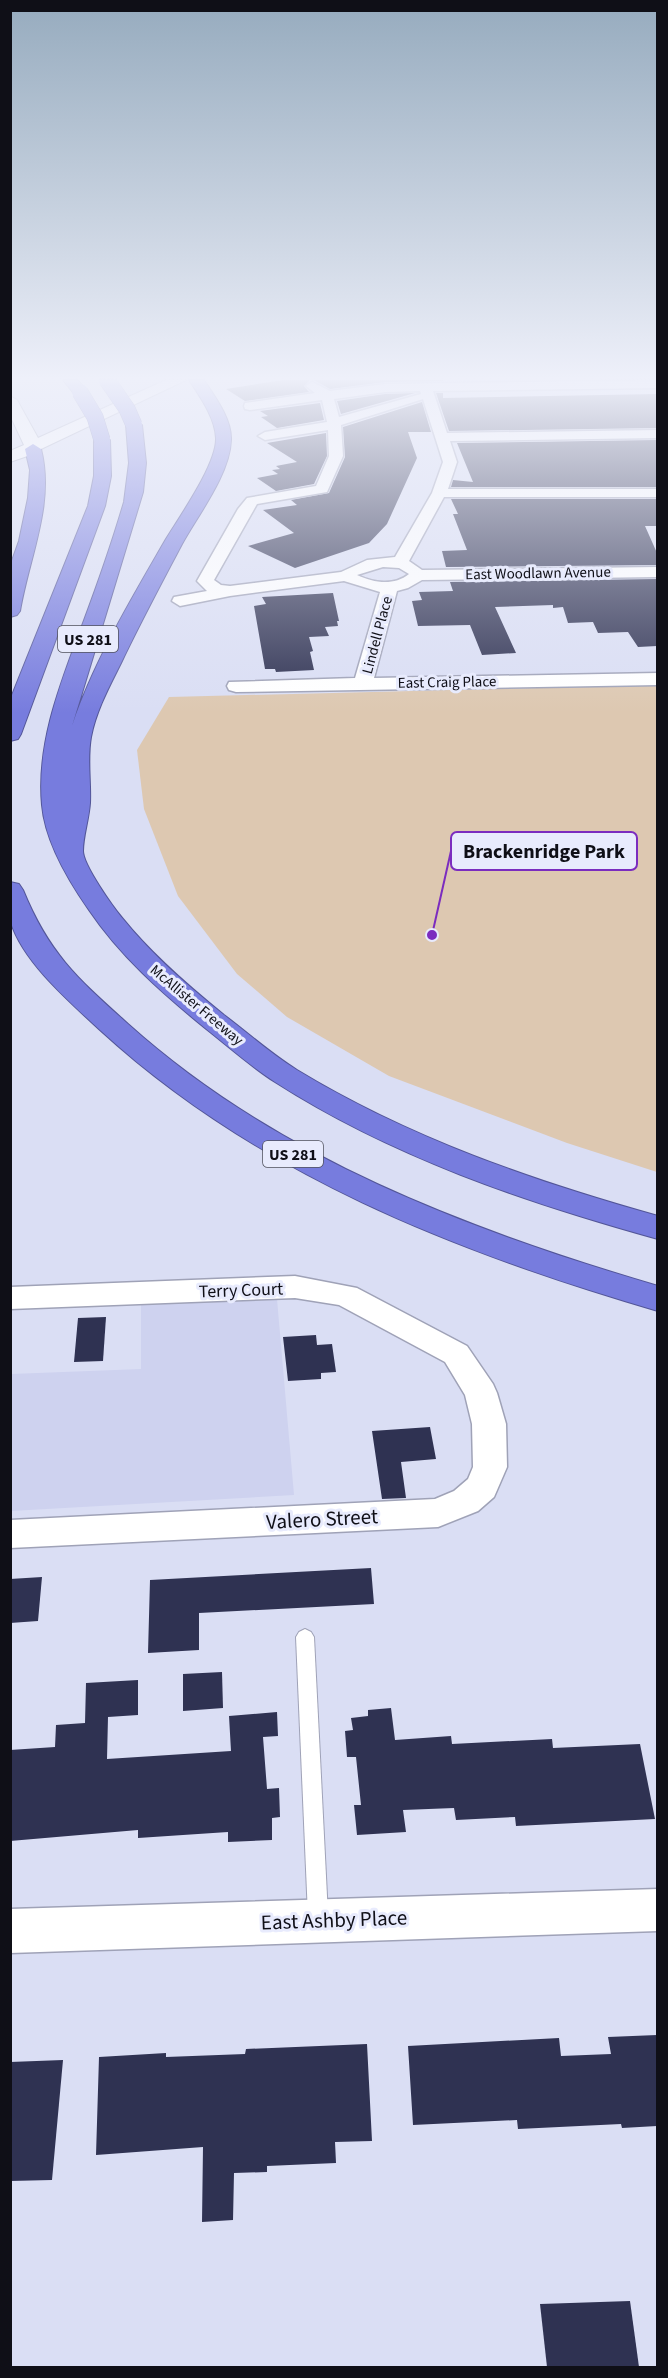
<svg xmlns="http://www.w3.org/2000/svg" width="668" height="2378" font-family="'Source Sans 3',sans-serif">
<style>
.built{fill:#ced2ef}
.green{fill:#ddc8b1}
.building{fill:#2f3252}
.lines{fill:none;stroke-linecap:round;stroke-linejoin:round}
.lane-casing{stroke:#9fa2b7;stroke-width:2}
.street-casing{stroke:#9fa2b7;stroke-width:3}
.secondary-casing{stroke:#9fa2b7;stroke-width:2}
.highway-casing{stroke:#535698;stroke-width:2}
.lane{fill:#fff;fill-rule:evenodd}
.street{fill:#fff;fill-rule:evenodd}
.secondary{fill:#fff;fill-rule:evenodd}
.highway{fill:#777cde;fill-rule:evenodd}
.highway-bridge-casing{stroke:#535698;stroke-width:17;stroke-linecap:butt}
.highway-bridge{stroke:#777cde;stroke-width:16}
.labels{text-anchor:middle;stroke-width:6;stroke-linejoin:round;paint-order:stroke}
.far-street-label{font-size:15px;fill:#0f0f17;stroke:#e8ebfd}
.shield{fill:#e8ebfd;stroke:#50515c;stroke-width:1.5}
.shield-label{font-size:16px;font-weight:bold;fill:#0f0f17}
.street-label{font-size:18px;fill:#0f0f17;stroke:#e8ebfd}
.near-street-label{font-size:21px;fill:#0f0f17;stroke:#e8ebfd}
.leader{fill:none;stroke:#7b2cbf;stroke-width:2}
.callout-dot{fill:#7b2cbf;stroke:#e8ebfd;stroke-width:2}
.callout{fill:#e8ebfd;stroke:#7b2cbf;stroke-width:2}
.callout-label{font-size:20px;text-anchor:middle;font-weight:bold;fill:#0f0f17}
</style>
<rect width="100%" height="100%" fill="#dadef4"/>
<polygon class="built" points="277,1299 294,1495 11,1511 11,1374 141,1369 141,1304"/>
<polygon class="green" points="657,685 657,1172 567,1143 389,1076 287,1017 237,974 178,896 144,809 137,750 169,697"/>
<g class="building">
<polygon points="283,380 310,380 304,386 309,392 245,401 226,389"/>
<polygon points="314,380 443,380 443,381 385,382 330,389"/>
<polygon points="415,393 341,414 337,401 385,394"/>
<polygon points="436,393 443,393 443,398 657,394 657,428 449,431"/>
<polygon points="422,402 431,432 408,432 417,458 387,524 369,543 295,568 248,546 294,533 263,510 297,505 291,500 329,493 345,457 343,427"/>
<polygon points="320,403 324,420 277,428 261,417 268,416 260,411"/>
<polygon points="326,433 327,456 314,484 276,491 257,478 278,474 272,470 280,469 276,466 297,462 267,443"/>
<polygon points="657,440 657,487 451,487 453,480 473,482 457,443"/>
<polygon points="451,499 657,499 657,526 645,526 657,553 657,565 446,567 442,551 467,550 453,514 458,514"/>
<polygon points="657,579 657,646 638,647 628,632 598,633 593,622 568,623 563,607 553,608 553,605 495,607 516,653 482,655 470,625 418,626 412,601 422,600 419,592 453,591 450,582"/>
<polygon points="333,593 339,621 337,621 338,626 325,627 329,636 309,637 313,651 310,652 314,670 276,672 275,669 265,669 254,606 266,604 262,597"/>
<polygon points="106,1317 103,1361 74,1362 78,1318"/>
<polygon points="316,1335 317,1345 332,1344 336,1372 321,1373 321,1379 288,1381 283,1337"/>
<polygon points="430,1427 436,1459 401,1462 406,1498 382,1499 372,1431"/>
<polygon points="371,1568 374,1604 199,1613 199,1650 148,1653 150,1580"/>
<polygon points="42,1577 38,1621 10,1623 10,1579"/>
<polygon points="222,1672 223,1708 183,1711 183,1674"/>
<polygon points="138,1680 138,1715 108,1717 107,1759 231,1751 229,1716 277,1712 278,1736 263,1737 267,1789 279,1788 280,1817 272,1818 272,1840 228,1842 228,1832 138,1838 138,1830 10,1841 10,1750 55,1747 56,1725 85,1723 86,1683"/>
<polygon points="391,1708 395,1740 451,1736 452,1744 552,1739 553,1748 640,1744 655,1819 516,1826 515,1817 456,1820 454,1808 403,1810 406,1832 357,1835 354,1805 361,1805 356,1757 347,1757 345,1731 353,1730 351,1718 368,1716 368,1710"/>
<polygon points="657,2035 657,2126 622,2128 621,2124 518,2129 517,2120 413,2125 408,2046 559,2038 561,2056 611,2054 608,2037"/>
<polygon points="367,2044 372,2141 335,2142 336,2163 267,2166 267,2172 234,2173 233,2220 202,2222 203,2147 96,2155 99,2057 166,2053 166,2057 245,2054 246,2049"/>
<polygon points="63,2060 52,2180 10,2181 10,2062"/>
<polygon points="630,2301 639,2367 547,2367 540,2304"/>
</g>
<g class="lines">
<g class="lane-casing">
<polygon id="lane" points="305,1629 311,1632 314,1637 328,1916 325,1923 318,1926 311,1923 308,1916 296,1637 299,1632"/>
</g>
<g class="street-casing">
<g id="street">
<path d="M658 380V388L433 391 447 433 658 430V438L450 441 457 462 448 489H658V497H444L409 561 422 570 658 567V577L422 580 408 588 397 591 374 678 658 673V685L236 692 229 690 227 686 229 682 355 678 380 592 344 581 230 596 180 606 172 601 174 597 207 591 197 581 238 509 247 498 316 486 329 456 328 430 265 440 258 436 265 432 327 422 322 400 250 410 245 409 244 406 245 403 315 393 306 386 312 382 330 391 385 384ZM420 391 421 394 339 417 334 399 385 392ZM423 399 443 462 432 493 395 557 367 560 341 572 230 586 221 585 214 580 257 504 327 492 343 456 341 425ZM383 567 399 568 409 574C394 586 374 583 357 575Z"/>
<polygon points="295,1276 357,1288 467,1346 493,1384 497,1393 506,1424 507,1467 494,1497 478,1511 438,1527 10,1548 10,1520 435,1499 454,1491 468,1479 473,1467 472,1424 465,1395 445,1362 339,1305 295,1298 10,1309 10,1287"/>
<polygon points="658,1889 658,1931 10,1953 10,1909"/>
</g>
</g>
<g class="secondary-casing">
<polygon id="secondary" points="166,380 186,380 41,449 39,452 10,462 10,451 24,445 10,415 10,396 17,400 38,438"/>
</g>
<g class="highway-casing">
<g id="highway">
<polygon points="63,380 78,380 87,392 85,395 75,395"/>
<path d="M189 380H204C215 397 232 419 231 440 230 474 198 515 182 544 161 584 140 623 121 663 109 687 96 711 91 737 87 759 91 781 90 803 89 819 83 836 83 851 83 865 113 907 123 919 152 955 188 986 224 1015 248 1033 271 1054 297 1070 409 1138 533 1181 658 1216V1239C525 1202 392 1157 275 1082 250 1066 228 1046 205 1028 162 993 120 956 89 910 68 880 45 841 42 805 36 742 62 680 83 623 98 583 112 543 124 502L129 463 126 425 134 420 142 425 146 463 143 492 72 726C94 661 132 598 166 539 180 516 217 464 216 438 215 417 200 397 189 380Z"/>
<polygon points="102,435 110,440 111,476 105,506 21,734 18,739 10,741 10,700 88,506 94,476 94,440"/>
<path d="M33 444 41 449C55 504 29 557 20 611L17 615 10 617V566L19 541 28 498 30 470 25 449Z"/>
<path d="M10 882 19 884 23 890C49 954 78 979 128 1024 277 1158 468 1230 658 1286V1311C456 1252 257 1174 100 1030 70 1002 24 963 11 923 7 912 10 894 10 882Z"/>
</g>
</g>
<use href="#lane" class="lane"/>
<use href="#street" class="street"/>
<use href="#secondary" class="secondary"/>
<use href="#highway" class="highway"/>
<g class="highway-bridge-casing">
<g id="highway-bridge">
<polyline points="107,380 127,409 134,425"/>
<polyline points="80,392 95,417 102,440"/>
</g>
</g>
<use href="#highway-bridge" class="highway-bridge"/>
</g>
<linearGradient id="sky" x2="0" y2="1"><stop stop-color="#96abbe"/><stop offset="0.53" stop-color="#eef0fa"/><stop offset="1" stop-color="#eef0fa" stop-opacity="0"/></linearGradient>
<rect width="668" height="713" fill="url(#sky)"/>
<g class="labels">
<g class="far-street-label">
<text transform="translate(538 573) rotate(-1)" y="5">East Woodlawn Avenue</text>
<text transform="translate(377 635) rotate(-75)" y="5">Lindell Place</text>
<text transform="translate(447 682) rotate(-1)" y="5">East Craig Place</text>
<text transform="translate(197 1005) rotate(40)" y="5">McAllister Freeway</text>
</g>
<g class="shield">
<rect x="58" y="626" width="60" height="26" rx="4.5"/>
<rect x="263" y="1141" width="60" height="26" rx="4.5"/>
</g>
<g class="shield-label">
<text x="88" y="645">US 281</text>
<text x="293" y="1160">US 281</text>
</g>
<g class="street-label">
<text transform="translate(241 1290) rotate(-2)" y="6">Terry Court</text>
</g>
<g class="near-street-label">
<text transform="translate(322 1519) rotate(-3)" y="7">Valero Street</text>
<text transform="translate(334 1920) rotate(-2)" y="7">East Ashby Place</text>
</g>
</g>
<path class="leader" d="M432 935L451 851"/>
<circle class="callout-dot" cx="432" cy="935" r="6"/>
<rect class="callout" x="451" y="832" width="186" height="38" rx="6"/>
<g class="callout-label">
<text x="544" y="858">Brackenridge Park</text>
</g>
<rect width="668" height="2378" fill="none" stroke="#0f0f17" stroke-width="24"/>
</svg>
